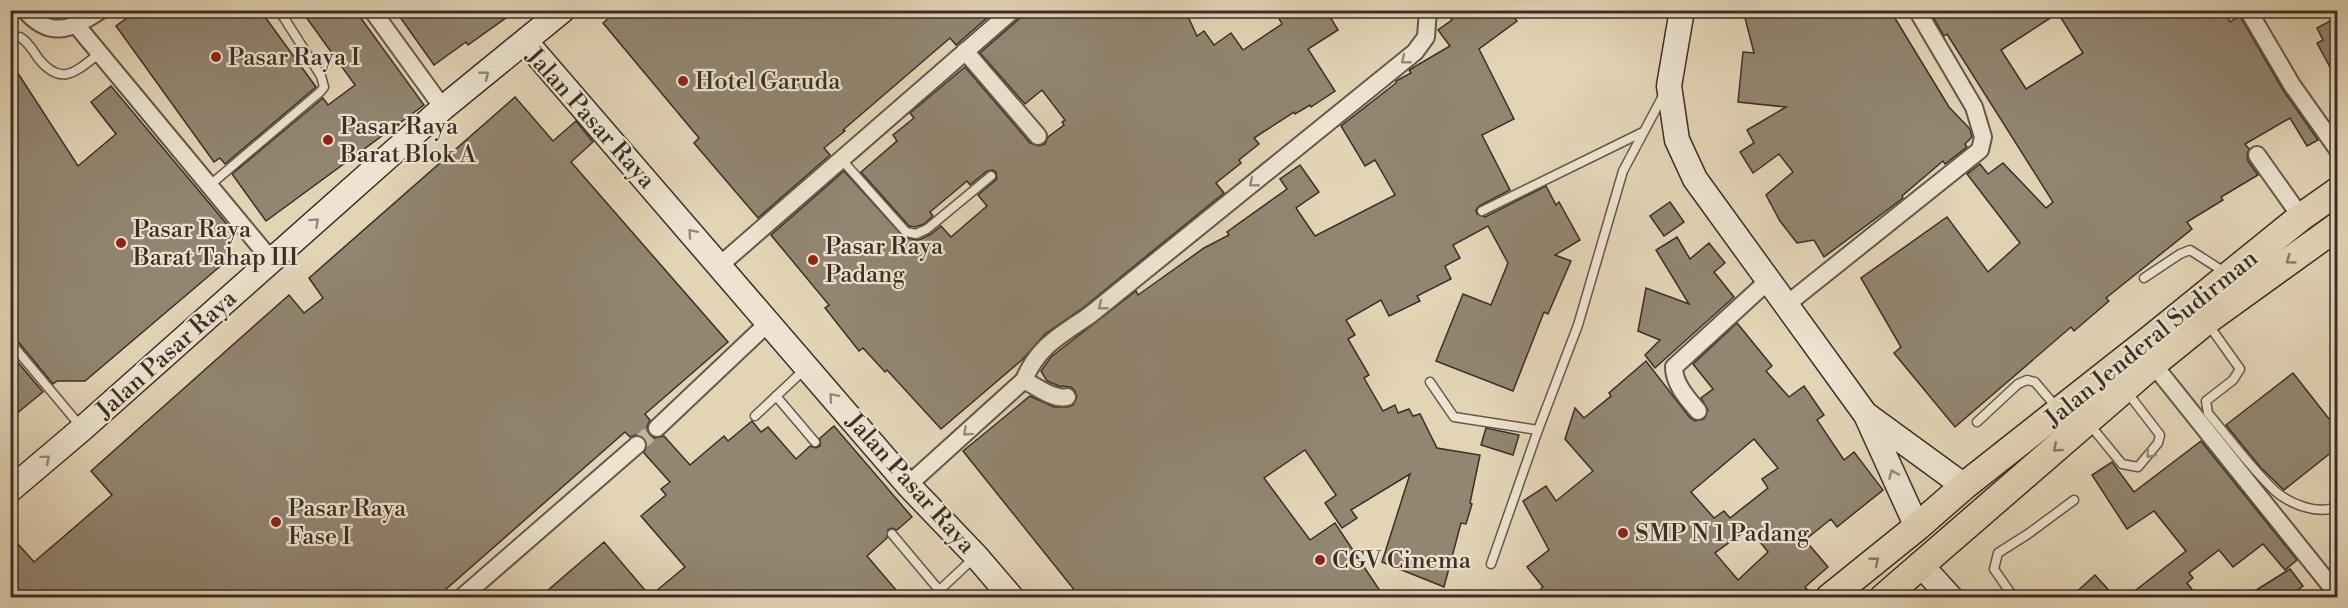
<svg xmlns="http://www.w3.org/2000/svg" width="2348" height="608" font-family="'Libre Bodoni',serif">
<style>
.building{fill:#928571;stroke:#3b2f26;stroke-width:1.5;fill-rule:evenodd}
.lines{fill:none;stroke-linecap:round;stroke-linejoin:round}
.street-tunnel{stroke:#c1b399;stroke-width:16;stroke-dasharray:16 8;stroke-linecap:butt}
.lane-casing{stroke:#65584a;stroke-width:11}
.street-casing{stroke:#65584a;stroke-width:20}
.secondary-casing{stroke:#3b2f26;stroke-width:27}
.primary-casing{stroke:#3b2f26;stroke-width:30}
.lane{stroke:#ede3d0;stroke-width:8}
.street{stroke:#ede3d0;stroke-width:16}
.secondary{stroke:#ede3d0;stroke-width:24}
.primary{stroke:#e3d4b6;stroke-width:27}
.oneway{stroke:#94897b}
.oneway2{stroke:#877967}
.poi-dot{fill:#8f2418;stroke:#ede3d0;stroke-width:2}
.labels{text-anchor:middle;stroke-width:4.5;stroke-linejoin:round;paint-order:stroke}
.poi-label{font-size:24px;fill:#3b2f26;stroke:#ede3d0;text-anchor:start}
.street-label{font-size:24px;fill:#3b2f26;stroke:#ede3d0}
</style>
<rect width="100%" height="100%" fill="#e3d4b6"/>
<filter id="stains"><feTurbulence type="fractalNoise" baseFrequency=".00333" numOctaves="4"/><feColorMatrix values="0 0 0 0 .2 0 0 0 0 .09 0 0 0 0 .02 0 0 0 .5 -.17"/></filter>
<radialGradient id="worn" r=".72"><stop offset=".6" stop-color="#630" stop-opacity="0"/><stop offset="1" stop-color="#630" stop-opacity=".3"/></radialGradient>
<g class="building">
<polygon points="138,10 260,10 316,87 225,164 220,158 214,162 116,26"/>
<polygon points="301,10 355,10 424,105 266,221 232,174 323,98 328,105 355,85"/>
<polygon points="395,10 517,10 468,45 466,42 434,65"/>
<polygon points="618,10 996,10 956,45 950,38 843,130 845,131 824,148 830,155 758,218 694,143 699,138 603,23"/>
<polygon points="1023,10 1185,10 1197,36 1204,31 1214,45 1231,33 1243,50 1282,24 1274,10 1326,10 1338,30 1308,49 1335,91 1311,107 1310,105 1295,114 1294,112 1254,138 1259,144 1239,160 1241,163 1216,183 1224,193 1084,307 1045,334 1023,359 941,429 887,370 885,372 863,348 859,351 825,308 829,305 771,235 844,171 905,238 919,240 931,234 941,226 951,237 987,206 978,195 997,179 996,172 993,170 987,171 970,185 967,181 930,212 933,216 924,224 915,227 909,226 861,172 897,141 893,135 914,118 910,113 965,67 1030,143 1039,146 1045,144 1048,137 1064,125 1062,122 1065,120 1042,90 1025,104 980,53 1020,18"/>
<polygon points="1445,10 1509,10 1517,21 1479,49 1514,119 1482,135 1510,190 1479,206 1476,210 1477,214 1485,217 1546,186 1556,205 1559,202 1580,240 1555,255 1571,261 1548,314 1544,312 1513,391 1436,361 1463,294 1491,305 1508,263 1488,226 1453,245 1460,258 1445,266 1451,279 1417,296 1420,301 1389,316 1381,300 1346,320 1355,335 1348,339 1369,375 1364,378 1383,411 1395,405 1398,413 1409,409 1413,416 1420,414 1437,448 1480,455 1470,503 1472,504 1466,524 1461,523 1444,587 1382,562 1410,474 1351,510 1357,518 1342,528 1325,503 1336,495 1305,450 1264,478 1310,540 1335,523 1384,597 1080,597 963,451 1030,396 1054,407 1068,407 1073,405 1077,397 1075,391 1071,387 1059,386 1047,381 1041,371 1051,357 1136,291 1138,295 1204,248 1229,235 1227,232 1287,189 1280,179 1300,165 1319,192 1296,208 1315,236 1395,195 1375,160 1365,166 1341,126 1396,83 1396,81 1411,73 1409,70 1450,46 1438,30 1452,20"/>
<polygon points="1743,10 1890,10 1949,107 1970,129 1972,137 1965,144 1967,147 1945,164 1943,161 1902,196 1903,198 1824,257 1814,240 1797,243 1780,221 1766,195 1793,172 1779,154 1753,173 1740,152 1754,143 1747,130 1786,107 1738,102 1743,52 1754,53"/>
<path d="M1929 10H2224L2230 22 2240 16 2283 90 2318 140 2307 146 2290 118 2245 144 2249 149 2247 155 2248 161 2258 175 2221 197 2223 200 2187 222 2192 229 2106 298 2109 301 2074 331 2071 327 1955 427 1894 353 1901 347 1861 278 1947 217 1988 272 2020 243 1967 174 1980 164 1988 174 2003 163 2046 208 2053 202 1947 34 1944 36ZM2058 13 2083 53 2026 89 2001 50Z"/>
<polygon points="2337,17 2337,80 2317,43 2323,40 2317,28"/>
<polygon points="10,61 78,166 116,134 91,102 111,86 231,229 230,258 85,381 57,381 53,384 15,338 10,336"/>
<polygon points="515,97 553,141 576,121 593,142 571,162 728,342 645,414 650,420 647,426 649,435 655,438 664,436 690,465 724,436 728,441 752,421 761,432 768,427 796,459 810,446 816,448 820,446 820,438 834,426 912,517 897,530 891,528 888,530 887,538 867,556 902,597 540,597 604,542 650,596 685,567 641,516 666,495 661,489 670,482 644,453 647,444 644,438 636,435 630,437 625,432 437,597 10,597 10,535 34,562 112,495 91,471 289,295 304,313 323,298 309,278"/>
<polygon points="1670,202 1684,222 1664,236 1650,216"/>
<polygon points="1677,237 1690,259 1709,243 1725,263 1714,272 1734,297 1655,368 1645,355 1660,340 1638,331 1646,288 1689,304 1656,250"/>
<path d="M1737 323 1772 366 1766 371 1789 397 1804 386 1824 415 1817 420 1844 460 1854 452 1883 490 1837 527 1831 519 1805 540 1828 567 1805 587 1807 589 1797 597H1531L1543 587 1527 567 1549 550 1523 501 1546 486 1556 501 1593 471 1565 439 1575 408 1584 418 1611 396 1609 393 1646 361 1690 418 1695 421 1704 419 1708 410 1701 398 1713 389 1693 364ZM1754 439 1778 468 1762 479 1768 488 1730 518 1724 511 1714 518 1691 492ZM1749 528 1768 552 1738 580 1715 553Z"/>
<polygon points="10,353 43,392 10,419"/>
<polygon points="2293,373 2337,429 2337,448 2284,490 2261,468 2226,425"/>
<polygon points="1486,428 1519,435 1513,455 1481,445"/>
<polygon points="2201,441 2297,560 2285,570 2263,544 2233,567 2219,550 2189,573 2193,578 2187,583 2198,597 2127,597 2186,551 2154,511 2127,529 2092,475 2112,462 2134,492"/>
<polygon points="2290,569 2303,586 2288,597 2245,597"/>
<polygon points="2095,575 2115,597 2071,597"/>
</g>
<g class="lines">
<polyline class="street-tunnel" points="637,445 657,428"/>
<g class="lane-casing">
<g id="lane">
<path d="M11 44 13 39 20 37C28 42 33 50 38 58 62 88 76 71 100 53"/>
<polyline points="841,159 906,232 916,234 927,229 991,176"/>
<polyline points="210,185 320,92 324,87 321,76 279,10"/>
<polyline points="1482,211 1643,132"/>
<polyline points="2144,278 2180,254 2190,250 2226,273"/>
<path d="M2208 324 2240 369 2233 380 2206 401 2208 413C2229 438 2250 467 2274 490 2289 504 2319 516 2338 506"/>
<polyline points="10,342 82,428"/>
<polyline points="1430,382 1454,417 1538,430"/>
<polyline points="776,396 815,442"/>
<polyline points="755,416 805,369"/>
<polyline points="1977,422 2018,384 2027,380 2035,382 2058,409"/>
<polyline points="2090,425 2122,464 2138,467 2158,443 2160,435 2127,392"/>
<polyline points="892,534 939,590"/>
<polyline points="1491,564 1538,430 1578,325 1623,171 1664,94"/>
<polyline points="931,598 975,557"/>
<polyline points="2014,598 1994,569 1998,553 2028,534 2074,500"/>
</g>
</g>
<g class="street-casing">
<g id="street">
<path d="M25 10C50 40 73 29 101 10"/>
<polyline points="372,10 443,108"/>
<polyline points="2248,10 2292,85 2338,150"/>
<polyline points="10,12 13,10"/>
<polyline points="77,26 272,261"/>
<polyline points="965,51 1038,136"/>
<polyline points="2257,155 2301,217"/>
<polyline points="720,265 1013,10"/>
<polyline points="1786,305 1980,150 1983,137 1974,107 1917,10"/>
<polyline points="2153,364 2338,595"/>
<path d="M1024 380C1036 386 1053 400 1067 397"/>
<path d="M1698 411C1687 398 1674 384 1674 367L1768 281"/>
<polyline points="657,428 768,323"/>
<path d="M908 485 1024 380C1038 346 1061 335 1090 315L1415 52 1426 37 1428 10"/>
<polyline points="461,598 637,445"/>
</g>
</g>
<g class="secondary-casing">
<g id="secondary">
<polyline points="1682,10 1669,86 1677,140 1695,179 1866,415 1917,527"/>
<polyline points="526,42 908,485 976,556 1012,598"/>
<polyline points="1868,416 1964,486"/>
<polyline points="10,490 82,429 443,108 563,10"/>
<polyline points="1920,564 1951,598"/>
</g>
</g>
<g class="primary-casing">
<g id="primary">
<polyline points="1829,598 1917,527 1964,486 2148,341 2301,217 2338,191"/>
<polyline points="1883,598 2153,364 2206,321 2338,226"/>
</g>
</g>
<use href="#lane" class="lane"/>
<use href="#street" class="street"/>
<use href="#secondary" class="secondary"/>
<use href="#primary" class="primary"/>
</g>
<defs><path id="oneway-chevron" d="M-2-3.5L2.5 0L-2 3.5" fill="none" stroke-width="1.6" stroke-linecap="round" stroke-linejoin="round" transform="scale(1.5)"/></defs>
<g class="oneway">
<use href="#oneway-chevron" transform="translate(1405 60) rotate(141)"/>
<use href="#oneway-chevron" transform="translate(485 75) rotate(-39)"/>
<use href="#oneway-chevron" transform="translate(1253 183) rotate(141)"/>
<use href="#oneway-chevron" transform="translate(315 222) rotate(-42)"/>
<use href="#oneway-chevron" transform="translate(692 233) rotate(-131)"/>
<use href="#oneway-chevron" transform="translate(1102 306) rotate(141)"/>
<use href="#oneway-chevron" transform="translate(833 397) rotate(-131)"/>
<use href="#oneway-chevron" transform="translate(967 432) rotate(138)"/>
<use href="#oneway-chevron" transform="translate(2150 454) rotate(130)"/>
<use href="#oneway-chevron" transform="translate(46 459) rotate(-40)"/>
<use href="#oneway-chevron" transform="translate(1893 474) rotate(-114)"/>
</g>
<g class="oneway2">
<use href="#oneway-chevron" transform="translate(2290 260) rotate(144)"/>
<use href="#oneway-chevron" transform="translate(2057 448) rotate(139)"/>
<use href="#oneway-chevron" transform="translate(1875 561) rotate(-39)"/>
</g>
<g class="poi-dot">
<circle cx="216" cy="57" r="6"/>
<circle cx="683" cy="81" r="6"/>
<circle cx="328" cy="140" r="6"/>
<circle cx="121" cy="243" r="6"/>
<circle cx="813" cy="260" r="6"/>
<circle cx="276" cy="522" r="6"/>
<circle cx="1623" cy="533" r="6"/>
<circle cx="1320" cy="560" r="6"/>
</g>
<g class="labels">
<g class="poi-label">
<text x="228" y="65">Pasar Raya I</text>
<text x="695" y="89">Hotel Garuda</text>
<text x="340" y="134">Pasar Raya<tspan x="340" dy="28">Barat Blok A</tspan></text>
<text x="133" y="237">Pasar Raya<tspan x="133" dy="28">Barat Tahap III</tspan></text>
<text x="825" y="254">Pasar Raya<tspan x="825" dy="28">Padang</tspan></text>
<text x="288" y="516">Pasar Raya<tspan x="288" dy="28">Fase I</tspan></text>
<text x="1635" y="541">SMP N 1 Padang</text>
<text x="1332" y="568">CGV Cinema</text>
</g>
<g class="street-label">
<text transform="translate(591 118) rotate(48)" y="8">Jalan Pasar Raya</text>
<text transform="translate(2151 338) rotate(-39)" y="8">Jalan Jenderal Sudirman</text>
<text transform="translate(166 354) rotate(-42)" y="8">Jalan Pasar Raya</text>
<text transform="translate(911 483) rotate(48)" y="8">Jalan Pasar Raya</text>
</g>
</g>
<rect width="2348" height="608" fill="none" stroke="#e3d4b6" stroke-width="36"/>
<rect x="12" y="12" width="2324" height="584" fill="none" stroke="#3b2f26" stroke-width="3"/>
<rect x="18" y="18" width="2312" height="572" fill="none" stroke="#3b2f26" stroke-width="1.5"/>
<rect width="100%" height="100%" filter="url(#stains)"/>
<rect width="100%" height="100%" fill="url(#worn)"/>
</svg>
